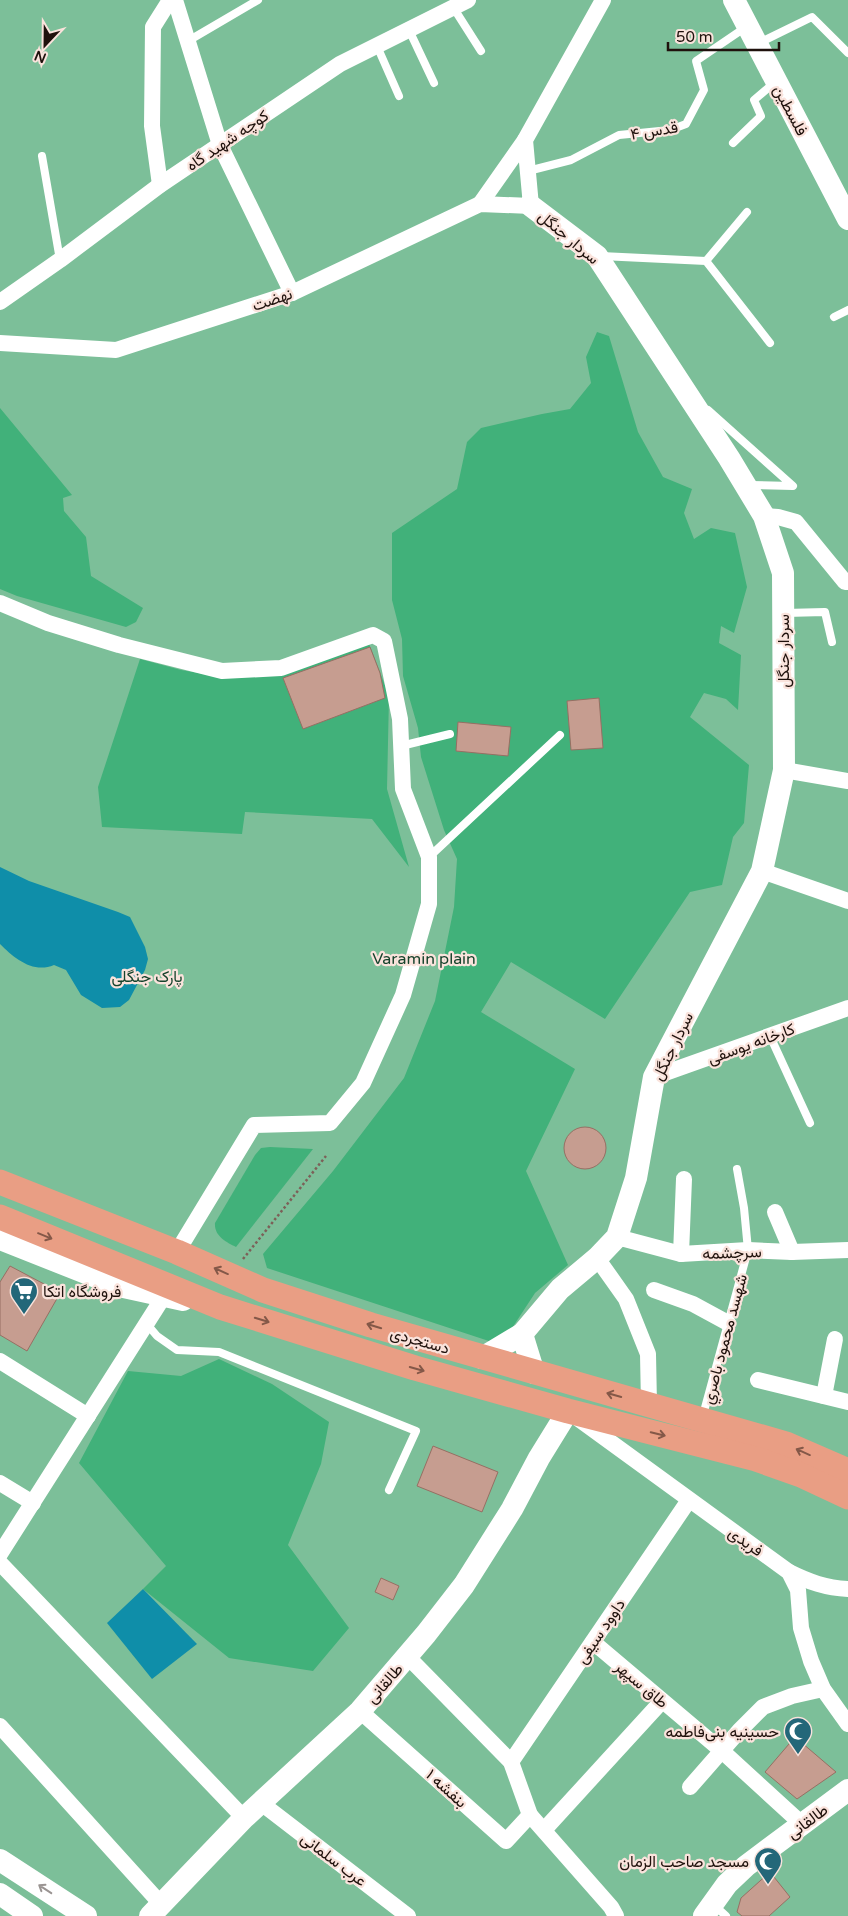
<svg xmlns="http://www.w3.org/2000/svg" width="848" height="1916" font-family="'Varela Round',Vazirmatn,sans-serif">
<style>
.green{fill:#7cbf99}
.forest{fill:#41b17a}
.water{fill:#0f8ea9}
.building{fill:#c69d90;stroke:#966f63}
.lines{fill:none;stroke-linecap:round;stroke-linejoin:round}
.path{stroke:#7c6058;stroke-width:2.5;stroke-dasharray:2.5 2.5;stroke-linecap:butt}
.lane{stroke:#fff;stroke-width:8}
.street{stroke:#fff;stroke-width:16}
.secondary{stroke:#fff;stroke-width:22}
.primary{stroke:#e99e84;stroke-width:25}
.oneway{stroke:#845848}
.oneway2{stroke:#9a9492}
.labels{text-anchor:middle;stroke-width:4.5;stroke-linejoin:round;paint-order:stroke}
.street-label{font-size:16px;fill:#1f110c;stroke:#fae3dc}
.park-label{font-size:16px;fill:#15432c;stroke:#fae3dc}
.poi-label{font-size:16px;fill:#1f110c;stroke:#fae3dc;text-anchor:end}
</style>
<rect width="100%" height="100%" fill="#e8bdb0"/>
<rect class="green" x="0" y="0" width="848" height="1916"/>
<g class="forest">
<polygon points="597,332 609,336 638,432 663,477 692,489 684,513 694,539 711,528 735,533 747,587 734,633 721,626 719,643 741,655 738,710 726,699 704,693 690,717 749,765 744,823 733,837 722,885 690,892 605,1019 511,962 481,1012 575,1069 526,1171 568,1265 535,1293 501,1345 267,1268 263,1254 333,1171 404,1078 435,1001 454,907 457,859 444,830 421,757 418,728 403,676 402,639 392,600 392,533 457,489 467,442 481,428 542,414 570,409 591,383 586,357"/>
<polygon points="0,408 72,495 63,498 64,511 86,537 91,576 143,608 136,622 126,627 17,596 0,589"/>
<polygon points="368,641 389,696 387,789 409,867 372,819 245,812 242,834 102,827 98,787 140,659 181,670 228,678"/>
<path d="M270 1147 313 1149 236 1247C226 1242 214 1236 215 1223L255 1155 261 1148Z"/>
<polygon points="219,1359 272,1384 329,1422 321,1464 288,1545 349,1628 313,1671 229,1658 143,1589 166,1566 79,1463 128,1371 181,1376"/>
</g>
<g class="water">
<path d="M0 867 29 881 118 912 130 917 145 947 148 959 145 970 129 1000 120 1007 102 1008 81 995 66 970 54 965C33 974 14 958 0 944Z"/>
<polygon points="143,1589 197,1644 152,1679 107,1623"/>
</g>
<g class="building">
<polygon points="370,647 380,673 385,698 303,729 283,678"/>
<polygon points="599,698 603,748 571,750 567,701"/>
<polygon points="458,722 511,727 508,756 456,751"/>
<circle cx="585" cy="1148" r="21"/>
<polygon points="10,1266 46,1285 59,1295 27,1351 0,1335 0,1282"/>
<polygon points="433,1446 498,1472 482,1512 417,1486"/>
<polygon points="381,1578 399,1586 393,1600 375,1592"/>
<polygon points="795,1737 836,1772 797,1799 765,1772"/>
<polygon points="770,1872 790,1897 769,1916 742,1916 737,1912 741,1898"/>
</g>
<g class="lines">
<polyline class="path" points="243,1259 326,1156"/>
<g class="lane">
<polyline points="453,7 481,51"/>
<polyline points="409,30 434,83"/>
<polyline points="188,41 258,0"/>
<polyline points="759,43 812,17 848,53"/>
<polyline points="377,46 399,96"/>
<polyline points="733,143 761,116 754,100 774,83"/>
<polyline points="42,156 60,260"/>
<polyline points="528,171 571,160 619,135 670,130 686,124 704,90 696,61 746,27"/>
<polyline points="601,256 706,261 770,343"/>
<polyline points="706,261 747,212"/>
<polyline points="834,317 848,310"/>
<polyline points="708,410 793,486 750,485"/>
<polyline points="785,613 825,612 832,642"/>
<polyline points="401,746 450,734"/>
<polyline points="429,857 560,735"/>
<polyline points="770,1036 810,1123"/>
<polyline points="146,1323 157,1336 177,1350 219,1352 416,1431 389,1490"/>
<polyline points="703,1415 748,1250 744,1208 737,1169"/>
<polyline points="715,1906 726,1916"/>
</g>
<g class="street">
<polyline points="175,0 220,145 292,293"/>
<polyline points="160,185 152,126 153,27 170,0"/>
<polyline points="480,204 525,140"/>
<polyline points="0,302 60,260 160,185 340,64 468,0"/>
<polyline points="0,343 116,350 292,293 480,204 531,206 525,140 603,0"/>
<polyline points="764,516 778,517 796,522 845,582 848,582"/>
<polyline points="0,603 48,623 119,645 222,671 281,668 373,635 384,641 400,719 403,789 429,857 429,904 403,995 363,1083 330,1123 254,1125 177,1252"/>
<polyline points="784,770 848,781"/>
<polyline points="762,871 848,901"/>
<polyline points="654,1077 848,1008"/>
<polyline points="775,1212 792,1252"/>
<polyline points="617,1237 681,1254 748,1250 792,1252 848,1250"/>
<polyline points="681,1254 684,1179"/>
<polyline points="597,1258 626,1299 648,1354 649,1405"/>
<polyline points="654,1290 693,1304 728,1323"/>
<polyline points="0,1361 88,1416"/>
<polyline points="758,1380 848,1402"/>
<polyline points="824,1396 835,1339"/>
<polyline points="576,1417 789,1572 798,1590 801,1628 811,1661 823,1689 848,1724"/>
<polyline points="0,1483 33,1503"/>
<polyline points="0,1554 164,1296"/>
<polyline points="0,1563 244,1818"/>
<path d="M789 1572C809 1582 826 1588 848 1589"/>
<polyline points="593,1642 722,1751 803,1825"/>
<polyline points="407,1656 511,1762 530,1815 611,1907 616,1916"/>
<polyline points="360,1711 506,1841 530,1815"/>
<polyline points="0,1726 161,1904"/>
<polyline points="511,1762 689,1500"/>
<polyline points="690,1787 739,1731 763,1707 792,1696 823,1689"/>
<polyline points="261,1803 408,1916"/>
<polyline points="544,1830 662,1701"/>
</g>
<g class="secondary">
<polyline points="734,0 848,219"/>
<polyline points="0,1239 119,1286 183,1300"/>
<polyline points="522,1334 560,1289 597,1258 617,1237 636,1178 654,1077 762,871 784,770 783,573 764,516 729,458 597,256 531,206"/>
<polyline points="482,1358 522,1334 534,1373"/>
<polyline points="0,1860 86,1916"/>
<polyline points="0,1894 32,1916"/>
<polyline points="150,1916 244,1818 360,1711 426,1634 464,1585 512,1509 539,1458 568,1411"/>
<polyline points="704,1916 727,1884 746,1866 848,1790"/>
</g>
<g class="primary">
<polyline points="0,1182 177,1252 263,1290 371,1325 786,1444 848,1471"/>
<polyline points="0,1217 220,1307 415,1368 568,1411 756,1459 801,1475 848,1497"/>
</g>
</g>
<defs><path id="oneway-shaft" d="M-6 0H5M1.5-3L5.5 0L1.5 3" fill="none" stroke-width="1.6" stroke-linecap="round" stroke-linejoin="round" transform="scale(1.25)"/></defs>
<g class="oneway">
<use href="#oneway-shaft" transform="translate(45 1236) rotate(22)"/>
<use href="#oneway-shaft" transform="translate(221 1271) rotate(-156)"/>
<use href="#oneway-shaft" transform="translate(262 1320) rotate(17)"/>
<use href="#oneway-shaft" transform="translate(374 1326) rotate(-163)"/>
<use href="#oneway-shaft" transform="translate(417 1369) rotate(16)"/>
<use href="#oneway-shaft" transform="translate(614 1395) rotate(-164)"/>
<use href="#oneway-shaft" transform="translate(658 1434) rotate(14)"/>
<use href="#oneway-shaft" transform="translate(803 1452) rotate(-156)"/>
</g>
<use class="oneway2" href="#oneway-shaft" transform="translate(45 1889) rotate(-147)"/>
<defs>
<g id="supermarket-pin" transform="scale(1.4375)"><path d="M0 17L-7.5 6A9.5 9.5 0 1 1 7.5 6Z" fill="#236779" stroke="#fae3dc"/><path d="M-6-5.5h2.5l.6 2H6L4.5 2H-2.5L-4.4-4H-6ZM-1.5 3.2a1.3 1.3 0 1 0 .1 0ZM3 3.2a1.3 1.3 0 1 0 .1 0Z" fill="#fff"/></g>
<g id="mosque-pin" transform="scale(1.4375)"><path d="M0 17L-7.5 6A9.5 9.5 0 1 1 7.5 6Z" fill="#236779" stroke="#fae3dc"/><path d="M3.5-4.9A6 6 0 1 0 3.5 4.9A5 5 0 1 1 3.5-4.9Z" fill="#fff"/></g>
</defs>
<g fill-rule="evenodd">
<use href="#supermarket-pin" x="24" y="1291"/>
<use href="#mosque-pin" x="798" y="1731"/>
<use href="#mosque-pin" x="768" y="1861"/>
</g>
<g class="labels">
<g class="street-label">
<text transform="translate(791 110) rotate(62)" y="6">فلسطین</text>
<text transform="translate(654 130) rotate(-9)" y="6">قدس ۴</text>
<text transform="translate(227 140) rotate(-34)" y="6">کوچه شهید گاه</text>
<text transform="translate(569 237) rotate(40)" y="6">سردار جنگل</text>
<text transform="translate(272 299) rotate(-19)" y="6">نهضت</text>
<text transform="translate(783 651) rotate(-90)" y="6">سردار جنگل</text>
<text transform="translate(751 1043) rotate(-20)" y="6">کارخانه یوسفی</text>
<text transform="translate(672 1046) rotate(-64)" y="6">سردار جنگل</text>
<text transform="translate(732 1252) rotate(-2)" y="6">سرچشمه</text>
<text transform="translate(724 1339) rotate(-75)" y="6">شهسد محمود باصري</text>
<text transform="translate(420 1340) rotate(16)" y="6">دستجردی</text>
<text transform="translate(746 1541) rotate(35)" y="6">فریدی</text>
<text transform="translate(600 1631) rotate(-56)" y="6">داوود سیفی</text>
<text transform="translate(384 1683) rotate(-49)" y="6">طالقانی</text>
<text transform="translate(642 1684) rotate(40)" y="6">طاق سپهر</text>
<text transform="translate(447 1788) rotate(42)" y="6">بنفشه ۱</text>
<text transform="translate(807 1821) rotate(-37)" y="6">طالقانی</text>
<text transform="translate(334 1859) rotate(37)" y="6">عرب سلمانی</text>
</g>
<g class="park-label">
<text x="424" y="964">Varamin plain</text>
<text x="147" y="982">پارک جنگلی</text>
</g>
<g class="poi-label">
<text x="43" y="1297" text-anchor="start">فروشگاه اتکا</text>
<text x="779" y="1737">حسینیه بنی‌فاطمه</text>
<text x="749" y="1867">مسجد صاحب الزمان</text>
</g>
</g>
<g transform="translate(45 45) rotate(202)" stroke="#fae3dc" stroke-width="4" paint-order="stroke">
<path d="M0-4L9 19L0 12L-9 19Z" fill="#1f110c"/>
<text y="-8" font-size="14" font-weight="bold" text-anchor="middle" fill="#1f110c">N</text>
</g>
<path d="M668 42v8h111v-8" fill="none" stroke="#1f110c" stroke-width="2.5"/>
<text x="676" y="42" font-size="15" fill="#1f110c" stroke="#fae3dc" stroke-width="4" paint-order="stroke">50 m</text>
</svg>
